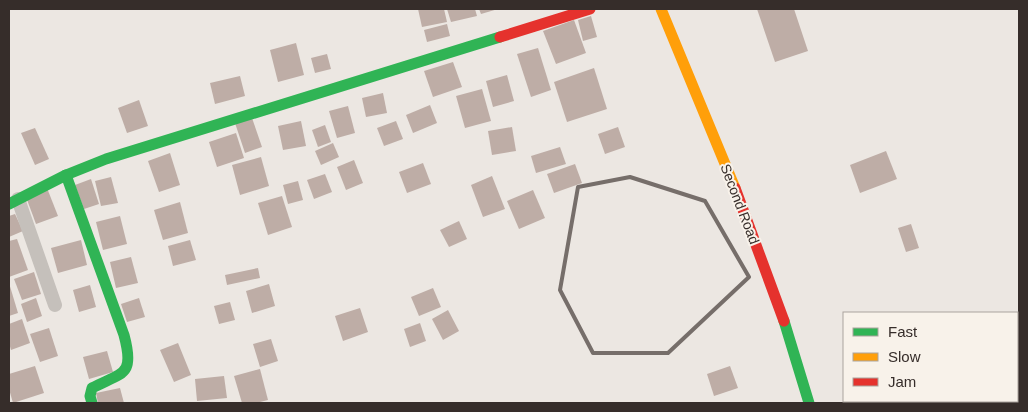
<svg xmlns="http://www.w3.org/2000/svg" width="1028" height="412" font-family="Helvetica,sans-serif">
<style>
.building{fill:#beada6}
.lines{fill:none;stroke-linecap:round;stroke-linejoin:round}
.street{stroke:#c5c0bb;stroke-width:14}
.fast{stroke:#30b455;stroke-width:11}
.slow{stroke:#ff9f0a;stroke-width:11}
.jam{stroke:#e5322d;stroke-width:11}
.marked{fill:none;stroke:#766e6a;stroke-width:4;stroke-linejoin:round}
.labels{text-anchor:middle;stroke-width:4;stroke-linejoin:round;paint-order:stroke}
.street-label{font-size:14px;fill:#362d2a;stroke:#f8f2ea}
</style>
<rect width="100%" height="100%" fill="#ece7e2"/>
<g class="building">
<polygon points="418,9 444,9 447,22 422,27"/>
<polygon points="447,9 475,9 477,16 451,22"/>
<polygon points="479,9 498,9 481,14"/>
<polygon points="757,9 794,9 808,51 775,62"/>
<polygon points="591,16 597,37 583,41 578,20"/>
<polygon points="574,20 586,53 556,64 543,31"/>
<polygon points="447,24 450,36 427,42 424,30"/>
<polygon points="296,43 304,75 278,82 270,50"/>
<polygon points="538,48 551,90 531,97 517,54"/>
<polygon points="327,54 331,69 315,73 311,58"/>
<polygon points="453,62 462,87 433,97 424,71"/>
<polygon points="594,68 607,109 567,122 554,82"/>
<polygon points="507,75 514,101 493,107 486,81"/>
<polygon points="240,76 245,96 215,104 210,83"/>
<polygon points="482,89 491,121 465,128 456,96"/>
<polygon points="383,93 387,113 366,117 362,98"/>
<polygon points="139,100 148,126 127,133 118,108"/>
<polygon points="430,105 437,123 413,133 406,115"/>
<polygon points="348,106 355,133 337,138 329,111"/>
<polygon points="252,118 262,147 245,153 235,123"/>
<polygon points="301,121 306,146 283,150 278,126"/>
<polygon points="396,121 403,139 384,146 377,128"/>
<polygon points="325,125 331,142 318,147 312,130"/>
<polygon points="512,127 516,151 492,155 488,131"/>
<polygon points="618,127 625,147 605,154 598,134"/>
<polygon points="35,128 49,159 35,165 21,133"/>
<polygon points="236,133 244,158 217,167 209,142"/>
<polygon points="333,143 339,157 321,165 315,151"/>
<polygon points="560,147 566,164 536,173 531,156"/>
<polygon points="886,151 897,179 860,193 850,165"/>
<polygon points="170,153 180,185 159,192 148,161"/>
<polygon points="261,157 269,186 240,195 232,165"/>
<polygon points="354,160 363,183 346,190 337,167"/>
<polygon points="423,163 431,184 407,193 399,172"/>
<polygon points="575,164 582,183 554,193 547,174"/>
<polygon points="325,174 332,192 314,199 307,180"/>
<polygon points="492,176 505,209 483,217 471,185"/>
<polygon points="111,177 118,203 101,206 95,181"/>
<polygon points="91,179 99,204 84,209 75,185"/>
<polygon points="298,181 303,200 288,204 283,185"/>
<polygon points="47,188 58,216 36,224 26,197"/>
<polygon points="533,190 545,218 519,229 507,201"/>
<polygon points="282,196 292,227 268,235 258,203"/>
<polygon points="180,202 188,233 163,240 154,210"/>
<polygon points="15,214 23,231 9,237 9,216"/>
<polygon points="120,216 127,244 103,250 96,222"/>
<polygon points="459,221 467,239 449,247 440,230"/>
<polygon points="911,224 919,248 906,252 898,228"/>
<polygon points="17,239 28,270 9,277 9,241"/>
<polygon points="81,240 87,265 58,273 51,248"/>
<polygon points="190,240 196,260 173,266 168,246"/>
<polygon points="131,257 138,283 116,288 110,262"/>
<polygon points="258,268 260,278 227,285 225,275"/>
<polygon points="34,272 41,294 22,300 14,279"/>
<polygon points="9,283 18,313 9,316"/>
<polygon points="269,284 275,306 252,313 246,291"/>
<polygon points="90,285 96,307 79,312 73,290"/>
<polygon points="433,288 441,307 419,316 411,297"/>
<polygon points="36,298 42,316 27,322 21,304"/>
<polygon points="139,298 145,317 127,322 121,304"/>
<polygon points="230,302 235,320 219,324 214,306"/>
<polygon points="360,308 368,332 343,341 335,316"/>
<polygon points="448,310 459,331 443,340 432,319"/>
<polygon points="22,319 30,343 11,350 9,343 9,324"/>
<polygon points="420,323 426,341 410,347 404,329"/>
<polygon points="49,328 58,356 40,362 30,334"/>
<polygon points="271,339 278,361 260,367 253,344"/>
<polygon points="178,343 191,375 174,382 160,350"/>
<polygon points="107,351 113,372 89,379 83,357"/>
<polygon points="35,366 44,393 13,403 9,389 9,374"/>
<polygon points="730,366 738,388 714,396 707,374"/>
<polygon points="260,369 268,400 256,403 242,403 234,376"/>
<polygon points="224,376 227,398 197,401 195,379"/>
<polygon points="120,388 124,403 98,403 96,393"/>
</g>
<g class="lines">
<g class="street">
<polyline points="18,199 55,305"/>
<polyline points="1017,370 1019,369"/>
<polyline points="940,403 946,401"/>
</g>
<g class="fast">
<path d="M66 175 124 335C135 376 123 372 92 388L90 396 92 403"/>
<polyline points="9,204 66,175 106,159 500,37"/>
<polyline points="784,321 809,403"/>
</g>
<polyline class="slow" points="661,9 735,188"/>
<g class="jam">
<polyline points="500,37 590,9"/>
<polyline points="735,188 784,321"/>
</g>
</g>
<path class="marked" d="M630 177 705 201 749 277 668 353H593L560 290 578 187Z"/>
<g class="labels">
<g class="street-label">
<text transform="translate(740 204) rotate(69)" y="5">Second Road</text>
</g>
</g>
<rect width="1028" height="412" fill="none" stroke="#362d2a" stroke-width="20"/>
<rect x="843" y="312" width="175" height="90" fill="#f8f2ea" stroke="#aaa39d"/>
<rect x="853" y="328" width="25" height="8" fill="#30b455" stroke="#aaa39d"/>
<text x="888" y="337" font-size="15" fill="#362d2a">Fast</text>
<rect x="853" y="353" width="25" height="8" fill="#ff9f0a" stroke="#aaa39d"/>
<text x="888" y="362" font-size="15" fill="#362d2a">Slow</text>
<rect x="853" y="378" width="25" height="8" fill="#e5322d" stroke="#aaa39d"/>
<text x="888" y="387" font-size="15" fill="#362d2a">Jam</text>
</svg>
